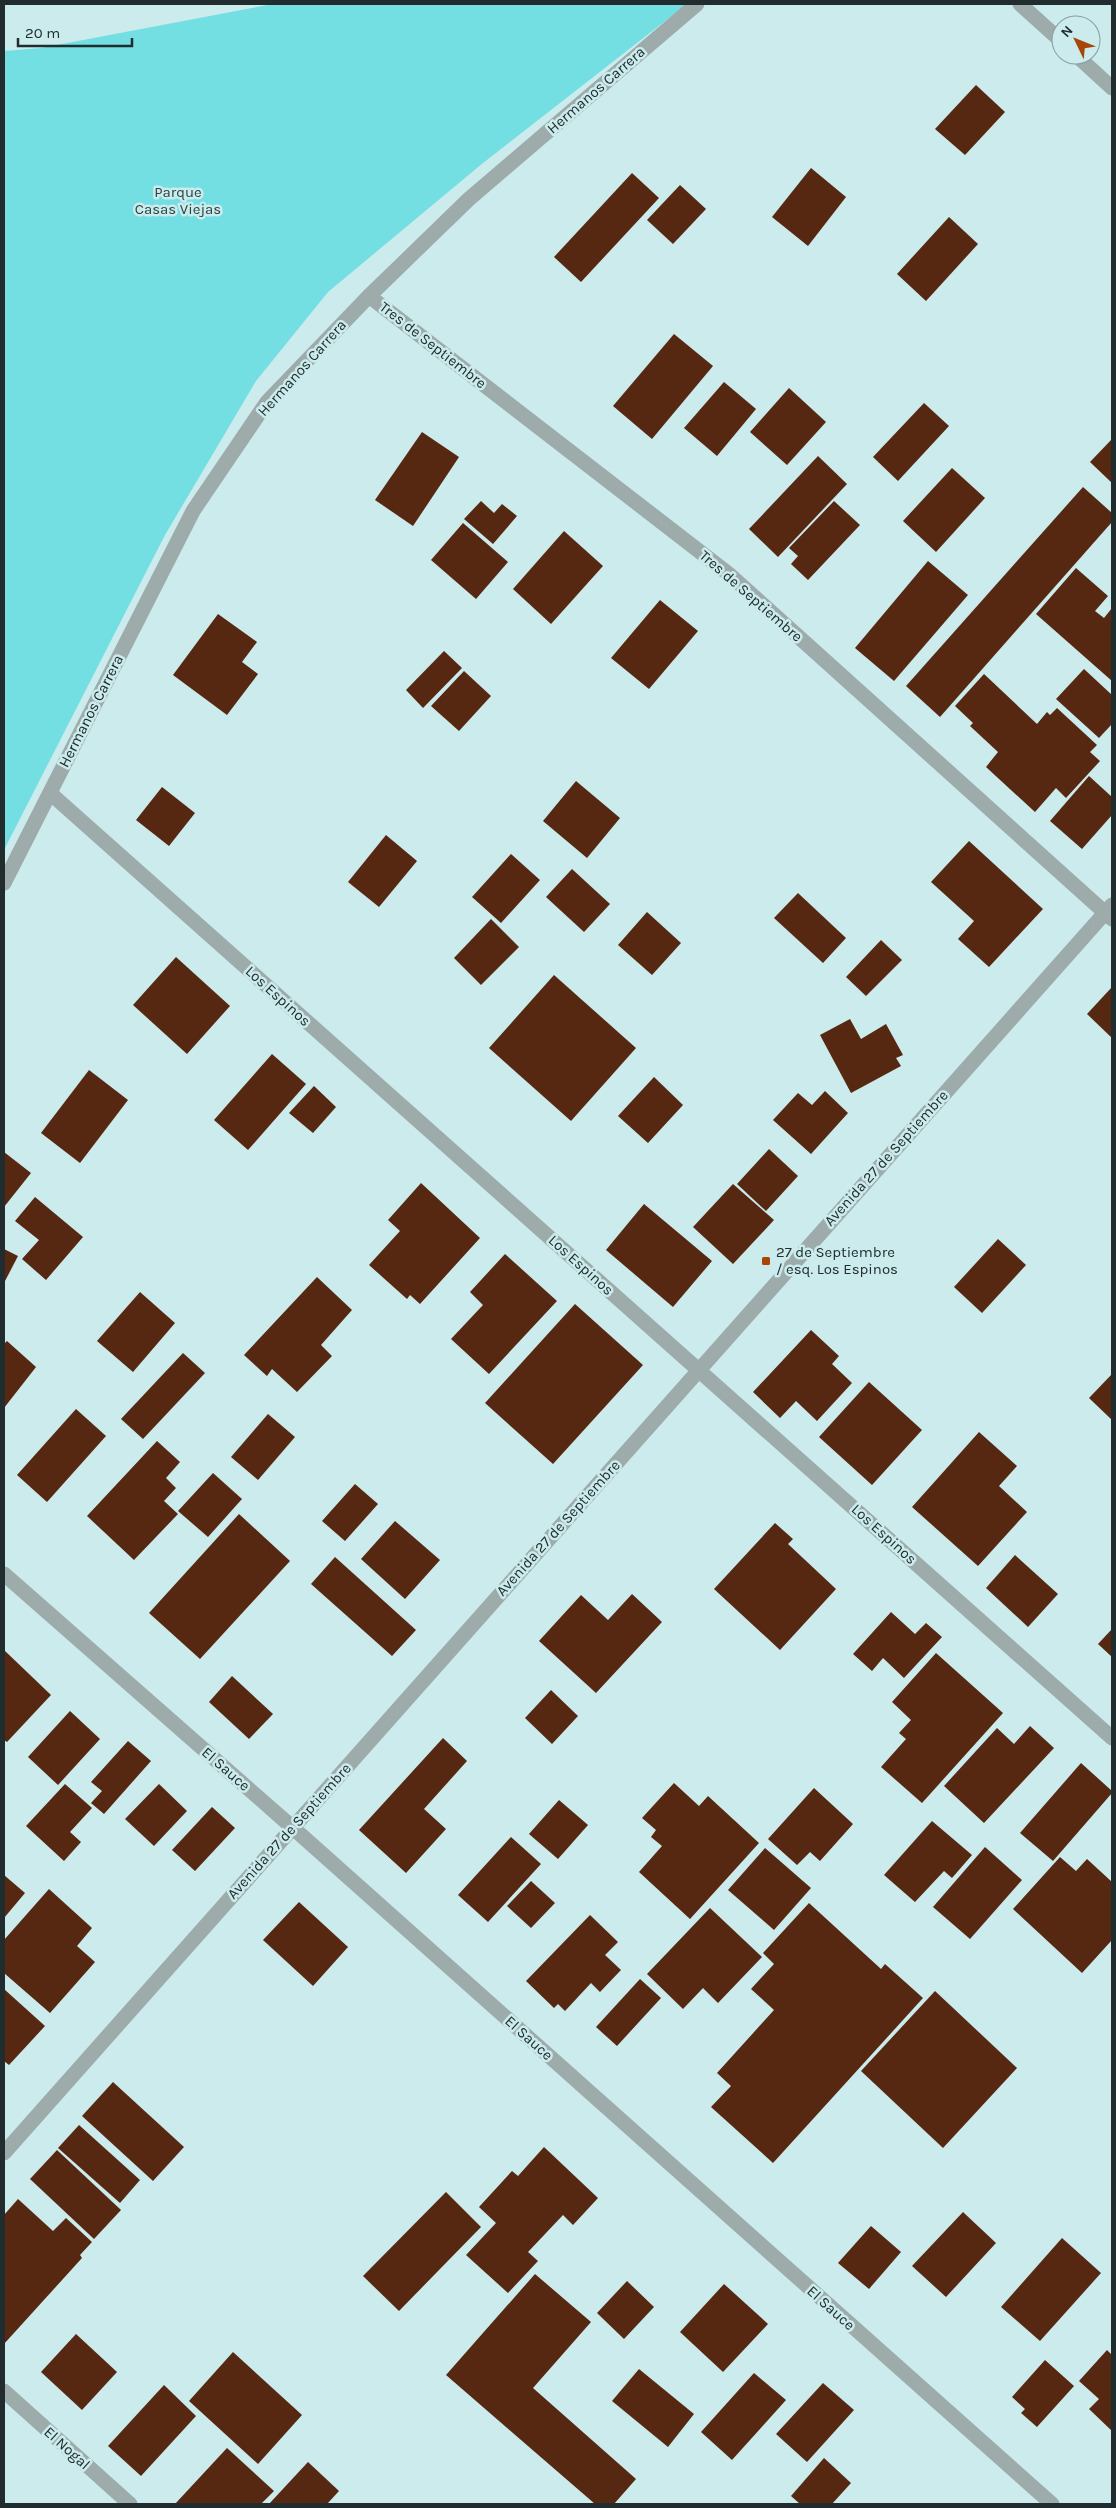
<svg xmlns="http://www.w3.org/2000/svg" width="1116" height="2508" font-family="Karla,sans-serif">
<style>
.green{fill:#73dfe3}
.building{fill:#562711}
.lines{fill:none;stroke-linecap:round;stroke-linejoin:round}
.minor{stroke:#9eabab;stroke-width:15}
.tertiary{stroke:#9eabab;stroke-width:15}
.poi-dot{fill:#a84509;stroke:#cbebec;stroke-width:2}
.labels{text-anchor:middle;stroke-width:5;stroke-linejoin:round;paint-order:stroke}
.street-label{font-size:15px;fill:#202c2d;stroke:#cbebec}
.park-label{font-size:15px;fill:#294343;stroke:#cbebec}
.poi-label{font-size:15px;fill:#202c2d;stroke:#cbebec;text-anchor:start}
</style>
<rect width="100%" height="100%" fill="#cbebec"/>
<polygon class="green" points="273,4 687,4 483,163 328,292 256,381 165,535 4,850 4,51 41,48"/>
<g class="building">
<polygon points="976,85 1005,112 965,155 935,129"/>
<polygon points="811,168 846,197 808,246 772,217"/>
<polygon points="632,173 659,198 581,282 554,257"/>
<polygon points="680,185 706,209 673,244 647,220"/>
<polygon points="949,217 978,244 926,301 897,274"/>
<polygon points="674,334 713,366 652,439 613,406"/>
<polygon points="724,382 756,409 717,456 684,428"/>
<polygon points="789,388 826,422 787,465 750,432"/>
<polygon points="924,403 949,426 898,481 873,457"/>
<polygon points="422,432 459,457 413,526 375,500"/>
<polygon points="1112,439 1112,483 1090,462"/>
<polygon points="818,456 847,484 778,557 749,529"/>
<polygon points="952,468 985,498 936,552 903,521"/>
<polygon points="1083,487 1112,513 1112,522 940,717 906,686"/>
<polygon points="481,501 494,513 502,504 517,516 493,544 464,519"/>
<polygon points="834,501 860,525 808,580 791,564 798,556 789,548"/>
<polygon points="463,523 508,562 476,599 431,560"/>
<polygon points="564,531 603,566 551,624 513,589"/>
<polygon points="928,561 968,595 894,681 855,648"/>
<polygon points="1076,568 1108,596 1095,611 1104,618 1112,608 1112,681 1036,614"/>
<polygon points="660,600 698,631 649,689 611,658"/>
<polygon points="218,614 257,642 242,662 258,674 227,715 173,675"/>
<polygon points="444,651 462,668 423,708 406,690"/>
<polygon points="1084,669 1112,695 1112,724 1099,738 1056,699"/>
<polygon points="464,671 491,696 459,731 431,706"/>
<polygon points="984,674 1037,724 1047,712 1050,715 1057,708 1097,745 1090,752 1100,761 1066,798 1056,788 1035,812 986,767 998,752 970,726 973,723 955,706"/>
<polygon points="1089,776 1112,797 1112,815 1082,849 1050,821"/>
<polygon points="576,781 620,818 587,858 543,821"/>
<polygon points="162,787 195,813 169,846 136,820"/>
<polygon points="386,835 417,861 379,907 348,882"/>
<polygon points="969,841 1043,909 989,967 958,939 974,921 931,882"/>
<polygon points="511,854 540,880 501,923 472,897"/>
<polygon points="572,869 610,904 584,932 546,897"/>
<polygon points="798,893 846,938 823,963 774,918"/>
<polygon points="647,912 681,943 652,975 618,945"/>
<polygon points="491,919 519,947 481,985 454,958"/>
<polygon points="881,940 902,960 866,996 846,977"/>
<polygon points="176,957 230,1006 187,1054 133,1005"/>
<polygon points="554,975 636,1048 571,1121 489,1048"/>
<polygon points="1112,987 1112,1038 1087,1014"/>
<polygon points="850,1019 861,1039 886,1024 903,1055 896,1058 901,1066 851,1093 820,1035"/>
<polygon points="272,1054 306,1084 248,1150 214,1120"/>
<polygon points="89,1070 128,1100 80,1163 41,1133"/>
<polygon points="654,1077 683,1105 648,1143 618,1116"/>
<polygon points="314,1086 336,1107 313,1133 289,1113"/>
<polygon points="825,1091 848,1113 811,1154 773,1120 798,1093 812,1105"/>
<polygon points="769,1149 798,1176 766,1211 737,1184"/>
<polygon points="4,1152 31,1173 4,1207"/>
<polygon points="421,1183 480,1238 420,1304 410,1295 407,1299 369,1265 400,1231 388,1220"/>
<polygon points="733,1184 774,1220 733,1264 693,1227"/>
<polygon points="35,1197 83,1237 46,1280 22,1259 39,1240 15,1221"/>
<polygon points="644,1204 712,1261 673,1307 606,1250"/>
<polygon points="998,1239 1026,1265 982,1313 954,1287"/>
<polygon points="4,1249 18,1256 4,1283"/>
<polygon points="505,1254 557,1301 489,1374 451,1339 483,1305 470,1292"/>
<polygon points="317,1277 352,1310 321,1345 332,1356 297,1392 272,1369 267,1376 244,1355"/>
<polygon points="140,1292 175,1323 133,1372 97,1341"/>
<polygon points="575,1304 643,1365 553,1464 485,1403"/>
<polygon points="811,1330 839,1356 832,1364 852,1383 817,1421 796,1401 780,1418 753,1392"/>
<polygon points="7,1341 36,1367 4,1408 4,1344"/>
<polygon points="183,1353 205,1373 143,1439 121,1419"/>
<polygon points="1112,1374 1112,1420 1089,1398"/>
<polygon points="869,1382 922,1430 872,1485 819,1437"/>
<polygon points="76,1409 106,1436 47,1502 17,1475"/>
<polygon points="268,1414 295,1437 258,1480 231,1457"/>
<polygon points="979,1432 1017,1466 999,1486 1027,1512 978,1566 912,1507"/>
<polygon points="157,1441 180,1462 166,1478 176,1488 164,1501 178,1514 134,1560 87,1516"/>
<polygon points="213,1473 242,1499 208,1537 178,1511"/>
<polygon points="355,1484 378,1504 345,1541 322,1521"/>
<polygon points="239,1514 290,1561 200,1659 149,1613"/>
<polygon points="395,1521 440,1560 405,1599 361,1559"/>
<polygon points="775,1523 793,1539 788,1544 836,1589 780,1650 714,1589"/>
<polygon points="1015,1555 1058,1594 1028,1627 986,1588"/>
<polygon points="335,1557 416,1630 392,1656 311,1584"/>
<polygon points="632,1594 662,1622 596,1693 539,1641 581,1595 608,1620"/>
<polygon points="891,1612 915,1634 926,1623 942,1637 904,1678 883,1658 872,1671 853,1654"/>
<polygon points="1112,1629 1112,1657 1098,1644"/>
<polygon points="4,1650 51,1695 7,1742 4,1740"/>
<polygon points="936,1653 1003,1713 922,1803 881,1767 906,1739 899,1733 911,1720 892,1702"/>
<polygon points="232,1676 273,1714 249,1739 209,1702"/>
<polygon points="551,1690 578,1716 552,1744 525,1718"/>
<polygon points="70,1711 100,1739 58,1785 28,1757"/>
<polygon points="1030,1726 1054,1748 984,1823 944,1786 997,1728 1014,1744"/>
<polygon points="443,1738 467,1761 424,1809 446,1829 406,1873 359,1830"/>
<polygon points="128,1741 151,1761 104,1814 91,1803 102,1791 91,1782"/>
<polygon points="1081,1763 1112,1791 1112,1793 1053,1861 1020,1833"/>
<polygon points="674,1783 699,1806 708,1796 759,1843 690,1919 639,1872 662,1846 651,1837 656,1830 642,1818"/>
<polygon points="65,1784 92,1808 70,1832 81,1842 64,1861 26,1826"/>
<polygon points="159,1784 187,1811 154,1846 125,1819"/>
<polygon points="814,1788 853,1824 820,1861 810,1852 797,1865 768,1839"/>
<polygon points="559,1800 588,1825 558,1859 529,1834"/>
<polygon points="212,1807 235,1828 195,1871 172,1850"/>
<polygon points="932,1821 972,1855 952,1878 944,1871 915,1902 884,1875"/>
<polygon points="511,1837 541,1864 488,1922 458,1895"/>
<polygon points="985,1847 1022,1880 970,1939 933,1907"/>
<polygon points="765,1848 811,1888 774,1930 728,1890"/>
<polygon points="1060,1857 1076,1871 1087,1859 1112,1882 1112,1940 1082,1973 1013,1909"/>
<polygon points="4,1875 25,1893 4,1918"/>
<polygon points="531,1881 555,1903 531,1928 507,1906"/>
<polygon points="49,1889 92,1928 77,1946 95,1962 50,2013 4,1973 4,1940"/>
<polygon points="299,1902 348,1947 313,1986 263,1940"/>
<polygon points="809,1903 881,1969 885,1964 923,1998 773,2163 711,2107 731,2086 717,2073 774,2010 751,1989 774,1964 763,1953"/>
<polygon points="710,1908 762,1957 718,2003 703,1988 683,2009 647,1974"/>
<polygon points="590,1915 618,1942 605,1955 621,1970 600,1992 591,1983 565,2011 558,2004 554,2008 526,1981"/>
<polygon points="640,1979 661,1998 617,2046 596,2027"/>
<polygon points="4,1989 45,2026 9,2065 4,2061"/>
<polygon points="935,1991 1017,2068 943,2148 861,2071"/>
<polygon points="113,2082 184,2147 153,2181 82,2116"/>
<polygon points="79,2125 140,2180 120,2203 58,2148"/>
<polygon points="544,2147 598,2198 573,2225 563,2215 528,2252 538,2261 508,2293 466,2255 496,2223 479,2207 512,2171 518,2176"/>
<polygon points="57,2150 121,2210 94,2239 30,2179"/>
<polygon points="446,2192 481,2227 399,2311 363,2276"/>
<polygon points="18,2199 53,2231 66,2218 92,2242 80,2255 82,2258 4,2344 4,2215"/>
<polygon points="963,2212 996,2243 946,2297 912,2266"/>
<polygon points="871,2226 901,2252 869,2289 838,2263"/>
<polygon points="1062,2238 1101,2273 1040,2341 1001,2307"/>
<polygon points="535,2274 591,2322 533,2388 636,2479 614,2504 595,2504 446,2375"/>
<polygon points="627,2281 654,2307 624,2339 597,2313"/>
<polygon points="724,2284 768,2324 723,2372 680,2332"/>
<polygon points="76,2334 117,2372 82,2410 41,2372"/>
<polygon points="1107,2350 1112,2355 1112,2431 1089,2409 1099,2399 1079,2381"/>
<polygon points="233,2352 302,2415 258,2464 189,2401"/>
<polygon points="1045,2360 1074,2386 1037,2427 1021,2413 1025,2409 1012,2397"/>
<polygon points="639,2369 694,2414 668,2447 612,2401"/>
<polygon points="754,2373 786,2400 732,2460 701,2432"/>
<polygon points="823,2383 854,2410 807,2462 776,2434"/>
<polygon points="164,2385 196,2416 141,2476 108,2446"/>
<polygon points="227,2448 274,2491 261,2504 175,2504"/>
<polygon points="824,2458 851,2483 832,2504 800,2504 791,2496"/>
<polygon points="308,2462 339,2491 327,2504 269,2504"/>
</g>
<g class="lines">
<g class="minor">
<polyline points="1020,4 1061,41"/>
<polyline points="1076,55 1112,88"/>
<polyline points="369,296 730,575 1112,919"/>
<polyline points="50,793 1112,1738"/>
<polyline points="4,883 193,511 267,402 369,296 469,199 697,4"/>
<polyline points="4,1574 292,1827 1052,2504"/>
<polyline points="4,2391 130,2504"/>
</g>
<polyline class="tertiary" points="4,2153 1112,905"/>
</g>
<rect class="poi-dot" x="761" y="1256" width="10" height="10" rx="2.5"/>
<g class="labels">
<g class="street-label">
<text transform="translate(596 90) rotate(-41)" y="5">Hermanos Carrera</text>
<text transform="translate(433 345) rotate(38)" y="5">Tres de Septiembre</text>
<text transform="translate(302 368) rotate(-48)" y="5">Hermanos Carrera</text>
<text transform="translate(751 596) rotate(41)" y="5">Tres de Septiembre</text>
<text transform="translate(91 711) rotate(-63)" y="5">Hermanos Carrera</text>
<text transform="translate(278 996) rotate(42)" y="5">Los Espinos</text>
<text transform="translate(886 1158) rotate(-48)" y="5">Avenida 27 de Septiembre</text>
<text transform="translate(581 1265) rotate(42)" y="5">Los Espinos</text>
<text transform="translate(558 1528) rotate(-48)" y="5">Avenida 27 de Septiembre</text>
<text transform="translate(884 1534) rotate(42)" y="5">Los Espinos</text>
<text transform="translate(226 1769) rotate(41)" y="5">El Sauce</text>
<text transform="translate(289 1831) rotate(-48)" y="5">Avenida 27 de Septiembre</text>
<text transform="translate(529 2038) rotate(42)" y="5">El Sauce</text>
<text transform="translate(831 2308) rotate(42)" y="5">El Sauce</text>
<text transform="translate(67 2448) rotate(42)" y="5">El Nogal</text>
</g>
<g class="park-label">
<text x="178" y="197">Parque<tspan x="178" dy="17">Casas Viejas</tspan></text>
</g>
<g class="poi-label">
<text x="776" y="1257">27 de Septiembre<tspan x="776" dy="17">/ esq. Los Espinos</tspan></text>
</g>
</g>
<rect width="1116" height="2508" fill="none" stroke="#202c2d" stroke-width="10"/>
<g transform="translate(1076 40) rotate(313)"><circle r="24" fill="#cbebec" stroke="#879fa0"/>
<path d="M0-4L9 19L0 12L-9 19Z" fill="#a84509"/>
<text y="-8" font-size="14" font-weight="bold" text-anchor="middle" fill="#202c2d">N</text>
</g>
<path d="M18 38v8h114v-8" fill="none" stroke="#202c2d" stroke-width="2.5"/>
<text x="25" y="38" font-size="15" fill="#202c2d" stroke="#cbebec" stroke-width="4" paint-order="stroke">20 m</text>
</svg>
